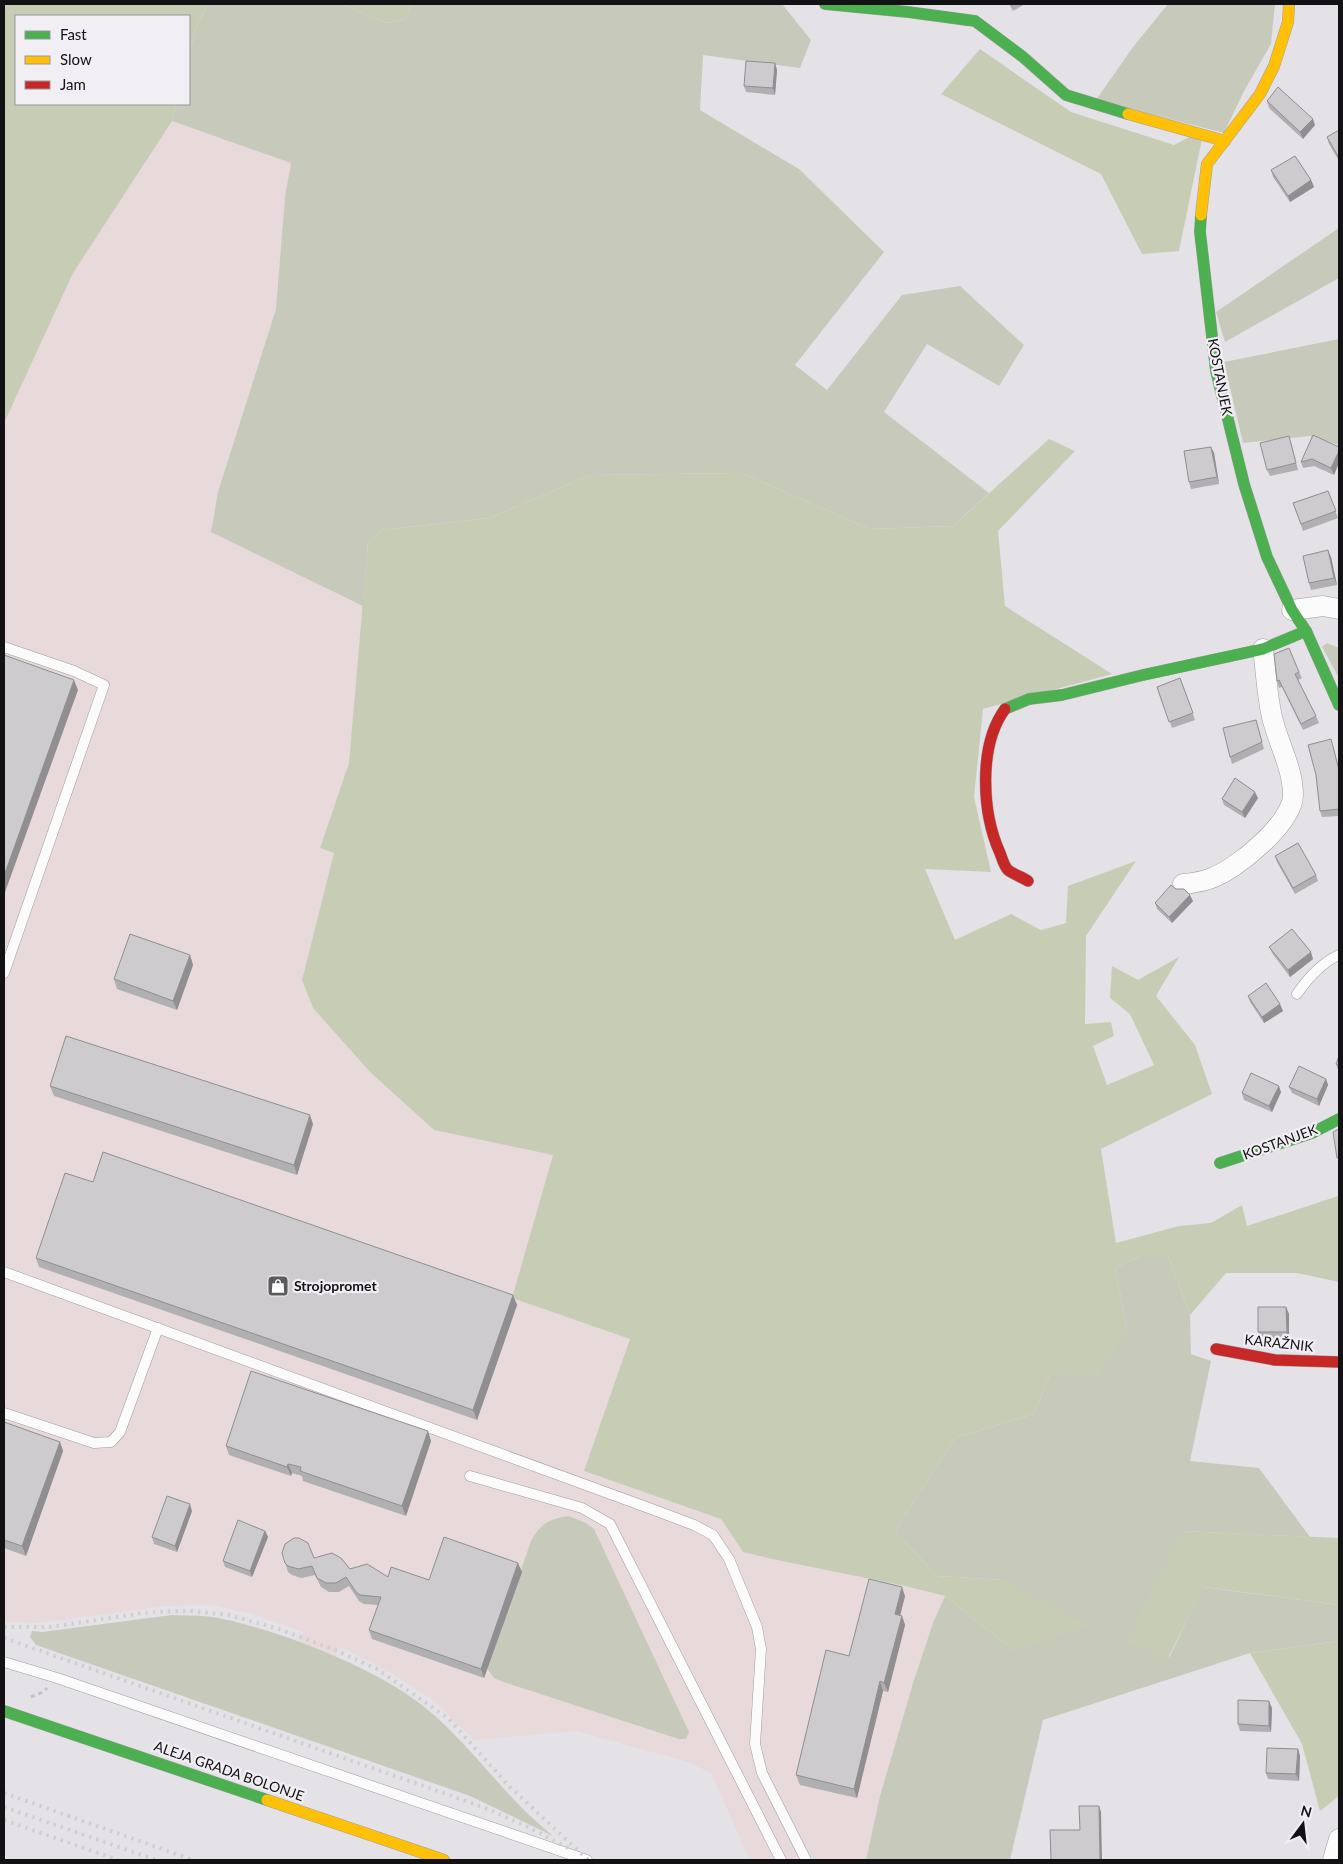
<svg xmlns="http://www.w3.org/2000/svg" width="1343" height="1864" font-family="Lato,sans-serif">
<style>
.industrial{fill:#e8d9da}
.green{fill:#c7cabb}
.forest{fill:#c7cdb5}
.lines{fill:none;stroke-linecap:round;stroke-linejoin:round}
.lane-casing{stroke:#9f9ea0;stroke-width:11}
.street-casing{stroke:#9f9ea0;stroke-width:21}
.fast-casing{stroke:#9f9ea0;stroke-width:12}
.slow-casing{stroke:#9f9ea0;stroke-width:12}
.jam-casing{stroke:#9f9ea0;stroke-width:12}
.path{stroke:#c3c2c3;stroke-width:3;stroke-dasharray:4 4;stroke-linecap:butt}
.lane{stroke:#fbfbfb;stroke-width:10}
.street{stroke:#fbfbfb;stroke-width:20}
.fast{stroke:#4caf50;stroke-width:11}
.slow{stroke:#ffc107;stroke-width:11}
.jam{stroke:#c62828;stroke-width:11}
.rail{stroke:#d0cfd0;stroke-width:4;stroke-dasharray:2.5 5;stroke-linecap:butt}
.wall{fill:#b0afb1}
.shaded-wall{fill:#908e90}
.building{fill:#cdcbce;stroke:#908e90}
.labels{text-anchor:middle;stroke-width:4.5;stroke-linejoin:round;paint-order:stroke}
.street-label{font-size:14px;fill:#121113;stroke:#f1eef4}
.poi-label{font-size:14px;font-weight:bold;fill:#121113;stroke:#f1eef4;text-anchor:start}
</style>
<rect width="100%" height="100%" fill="#e4e2e6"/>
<polygon class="industrial" points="172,121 291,163 285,198 276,309 218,492 212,532 363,606 349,763 320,848 334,853 302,980 313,1008 370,1072 434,1130 553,1155 512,1298 630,1339 585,1471 721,1519 743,1552 772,1559 905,1586 945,1596 933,1623 914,1680 880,1796 866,1860 814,1860 809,1852 790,1860 750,1860 711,1773 688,1762 576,1731 474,1740 434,1701 386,1670 340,1647 335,1657 298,1643 303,1632 249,1613 210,1605 165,1606 40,1623 4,1622 4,423 72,273"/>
<g class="green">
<polygon points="208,4 341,4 386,23 406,20 411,4 782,4 811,40 800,68 703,55 700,110 799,169 884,252 795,365 827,390 902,295 960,286 1024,345 999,386 927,344 884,412 989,493 953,526 870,529 742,473 590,475 489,518 381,530 368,543 363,606 211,532 218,492 276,309 285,197 291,163 172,121 176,104 189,104 189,55 197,26"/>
<polygon points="1168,4 1275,4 1271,44 1243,93 1224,133 1096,100 1133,47"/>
<polygon points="1339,228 1339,278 1225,342 1216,312"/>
<polygon points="1339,339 1339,445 1310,436 1243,443 1224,362"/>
<polygon points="1327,643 1339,648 1339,678 1322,647"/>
<polygon points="1140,1256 1168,1256 1190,1315 1191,1354 1211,1361 1190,1461 1259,1468 1310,1537 1183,1531 1169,1658 1203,1587 1339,1605 1339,1641 1250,1653 1043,1720 1010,1860 866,1860 880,1796 914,1680 933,1623 945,1596 1013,1650 1002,1580 937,1576 895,1531 955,1438 1034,1414 1051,1373 1127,1328 1115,1268"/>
<path d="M569 1516 586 1523 594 1529 689 1732 686 1739H679L503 1682 494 1678 487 1668 531 1541C541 1523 549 1519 569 1516Z"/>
<path d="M172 1615C185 1616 200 1615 213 1617 275 1628 380 1669 428 1710 464 1740 492 1778 525 1811 534 1820 544 1828 553 1836L470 1796 36 1645 30 1637 32 1631 42 1632Z"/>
</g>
<g class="forest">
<polygon points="4,4 208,4 197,26 189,55 189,16 16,16 16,104 176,104 172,121 73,273 4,423"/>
<polygon points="341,4 411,4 406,20 386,23"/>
<polygon points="980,49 1071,112 1174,145 1204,129 1179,251 1142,254 1101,174 941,94"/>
<polygon points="1049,439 1075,451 998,531 1005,606 1112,674 983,709 974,797 991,872 925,869 955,940 1011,914 1041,930 1066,923 1068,886 1136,861 1086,936 1085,1024 1111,1022 1114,1036 1093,1046 1107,1085 1154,1065 1130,1014 1110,998 1112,966 1138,980 1179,957 1156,996 1195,1045 1212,1094 1101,1149 1116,1243 1179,1226 1211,1223 1242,1205 1247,1226 1338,1196 1339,1200 1339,1282 1297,1273 1226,1273 1190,1315 1168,1256 1140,1256 1115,1268 1127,1328 1098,1375 1051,1373 1034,1414 955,1438 895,1531 937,1576 1002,1580 1088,1626 1013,1650 945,1596 905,1586 772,1559 743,1552 721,1519 584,1471 630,1339 512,1298 553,1155 434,1130 370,1072 313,1008 302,980 334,853 320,848 349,763 368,543 381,530 489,518 590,475 742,473 870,529 953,526"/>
<polygon points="1183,1531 1339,1538 1339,1605 1204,1587 1168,1658 1127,1642"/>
<polygon points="1339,1641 1339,1796 1320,1811 1302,1744 1250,1653"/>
</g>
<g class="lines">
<g class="lane-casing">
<g id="lane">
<polyline points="4,647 74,671 104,685 4,973"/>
<path d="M1297 994C1308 978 1321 963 1339 955"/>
<polyline points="4,1272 657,1511 694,1525 713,1535 729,1559 757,1627 761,1649 755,1744 762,1773 806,1860"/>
<polyline points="4,1413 94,1443 111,1442 120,1432 158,1328"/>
<polyline points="470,1476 582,1508 610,1524 781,1860"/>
<polyline points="4,1662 57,1678 587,1860"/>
</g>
</g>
<g class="street-casing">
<g id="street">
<polyline points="1292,610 1323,606 1339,609"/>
<path d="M1183 884C1192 883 1201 882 1209 879 1235 871 1293 823 1293 795 1293 768 1278 743 1272 717 1267 695 1266 671 1263 649"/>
<polyline points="1333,1860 1339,1839"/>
</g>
</g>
<g class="fast-casing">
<g id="fast">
<polyline points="825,4 908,12 975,21 1023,57 1066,95 1128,114"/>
<polyline points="1201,215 1200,232 1216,371 1244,484 1267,557 1292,610 1306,631 1339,705"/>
<polyline points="1005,709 1029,699 1062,695 1143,675 1263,649 1306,631"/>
<polyline points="1220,1163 1312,1133 1339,1119"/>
<polyline points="4,1711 267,1800"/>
</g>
</g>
<g class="slow-casing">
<g id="slow">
<polyline points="1128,114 1225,141"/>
<polyline points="1201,215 1207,164 1260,94 1274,66 1288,22 1289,4"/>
<polyline points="267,1800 444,1860"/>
</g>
</g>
<g class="jam-casing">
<g id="jam">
<path d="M1005 709C978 746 982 813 1000 853 1002 858 1004 866 1008 870 1013 874 1022 877 1028 881"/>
<polyline points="1216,1349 1275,1360 1339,1362"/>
</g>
</g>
<polyline class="path" points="31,1697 43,1692 47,1688"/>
<use href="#lane" class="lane"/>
<use href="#street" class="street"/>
<use href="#fast" class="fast"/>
<use href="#slow" class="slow"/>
<use href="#jam" class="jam"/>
<g class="rail">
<polyline points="4,1627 50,1627 150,1612 190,1611 229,1615 279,1629 335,1650 379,1670 449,1719 508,1785 588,1860"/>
<polyline points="4,1638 483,1807 528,1827 570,1849"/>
<polyline points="4,1793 193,1860"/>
<polyline points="4,1807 156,1860"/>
<polyline points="4,1820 118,1860"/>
</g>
</g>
<g class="wall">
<polygon points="1009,4 1025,4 1013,11"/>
<polygon points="775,63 777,70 775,95 746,92 744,86"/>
<polygon points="1267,101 1315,125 1303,139 1269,108"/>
<polygon points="1339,130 1339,161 1329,144 1327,137"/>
<polygon points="1271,170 1311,180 1314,187 1290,202 1273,177"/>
<polygon points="1291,442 1298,470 1270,476 1267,470"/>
<polygon points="1211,447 1214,453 1219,484 1191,489 1189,482"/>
<polygon points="1339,447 1334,475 1314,466 1303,468 1301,462"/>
<polygon points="1328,491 1338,518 1303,531 1293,503"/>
<polygon points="1331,557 1337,585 1311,590 1309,583"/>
<polygon points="1299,672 1302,678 1298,680 1316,716 1319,723 1303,730 1282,687 1279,688 1277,681"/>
<polygon points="1180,678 1195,720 1172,728 1157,687"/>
<polygon points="1258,727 1264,749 1232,764 1230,757"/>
<polygon points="1333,746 1339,768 1339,816 1322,817 1320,811"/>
<polygon points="1258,798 1245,818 1224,805 1222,799"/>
<polygon points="1275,856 1316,875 1318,881 1295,894 1277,862"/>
<polygon points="1193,901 1172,923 1157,909 1155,903"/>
<polygon points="1269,947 1313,959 1290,977 1272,953"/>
<polygon points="190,955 193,965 177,1010 117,989 114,979"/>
<polygon points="1248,996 1283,1011 1264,1023 1250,1002"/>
<polygon points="1339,1056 1339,1071 1338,1070 1336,1064"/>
<polygon points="1326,1079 1328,1085 1319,1106 1292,1093 1289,1087"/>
<polygon points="50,1086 313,1124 297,1175 54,1096"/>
<polygon points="1281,1092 1272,1112 1244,1100 1242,1093"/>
<polygon points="93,1182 513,1295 517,1305 477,1420 39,1267 36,1258"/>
<polygon points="1286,1307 1289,1314 1289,1338 1260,1338 1258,1332"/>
<polygon points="4,1422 60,1442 63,1451 26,1556 4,1548"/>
<polygon points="431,1441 406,1516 303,1481 302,1476 292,1473 291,1476 229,1455 226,1446"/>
<polygon points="192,1511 177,1552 154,1544 152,1537"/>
<polygon points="265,1531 268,1537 252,1577 225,1567 223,1561"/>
<polygon points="282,1553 314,1558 350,1569 388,1577 429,1580 522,1572 484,1678 372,1639 369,1630 378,1605 364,1604 359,1601 349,1586 339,1592 329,1592 321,1587 315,1575 301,1578 292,1575 288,1572"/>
<polygon points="905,1596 900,1615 902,1616 905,1625 888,1692 883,1691 857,1798 800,1785 796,1775 849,1656"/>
<polygon points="1272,1708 1271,1732 1240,1731 1238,1724"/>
<polygon points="1298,1749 1300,1756 1299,1781 1268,1779 1266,1773"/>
</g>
<g class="shaded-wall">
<polygon points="775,63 777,70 775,95 773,88"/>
<polygon points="1313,119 1315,125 1303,139 1300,132"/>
<polygon points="1311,180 1314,187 1290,202 1288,196"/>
<polygon points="1211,447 1214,453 1219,484 1217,477"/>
<polygon points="1339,451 1339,463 1334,475 1331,468"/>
<polygon points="1328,550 1331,557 1337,585 1334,578"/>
<polygon points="74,680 78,690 4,895 4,876"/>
<polygon points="1255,792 1258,798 1245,818 1242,812"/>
<polygon points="1190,895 1193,901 1172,923 1169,917"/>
<polygon points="1311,952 1313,959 1290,977 1288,970"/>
<polygon points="190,955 193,965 177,1010 173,1001"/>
<polygon points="1280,1004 1283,1011 1264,1023 1262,1017"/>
<polygon points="1326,1079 1328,1085 1319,1106 1317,1099"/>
<polygon points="1279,1086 1281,1092 1272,1112 1269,1106"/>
<polygon points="310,1115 313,1124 297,1175 294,1165"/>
<polygon points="513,1295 517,1305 477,1420 473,1410"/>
<polygon points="1286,1307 1289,1314 1289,1338 1287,1332"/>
<polygon points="428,1431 431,1441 406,1516 402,1506"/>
<polygon points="60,1442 63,1451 26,1556 22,1546"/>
<polygon points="288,1464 292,1473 291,1476 287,1467"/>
<polygon points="190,1504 192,1511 177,1552 175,1546"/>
<polygon points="265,1531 268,1537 252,1577 250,1571"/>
<polygon points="518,1563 522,1572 484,1678 481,1669"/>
<polygon points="902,1587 905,1596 898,1624 895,1614"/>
<polygon points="902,1616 905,1625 888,1692 884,1683"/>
<polygon points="880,1681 883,1691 857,1798 854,1789"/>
<polygon points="1269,1701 1272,1708 1271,1732 1269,1726"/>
<polygon points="1298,1749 1300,1756 1299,1781 1296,1774"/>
<polygon points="1099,1806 1101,1812 1102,1860 1100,1860"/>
</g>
<g class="building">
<polygon points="746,61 775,63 773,88 744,86"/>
<polygon points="1278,87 1313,119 1300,132 1267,101"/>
<polygon points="1339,130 1339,158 1327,137"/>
<polygon points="1295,156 1311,180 1288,196 1271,170"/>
<polygon points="1313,435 1339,447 1339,451 1331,468 1312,459 1301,462"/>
<polygon points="1289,436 1296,463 1267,470 1260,443"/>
<polygon points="1211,447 1217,477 1189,482 1184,451"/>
<polygon points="1328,491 1336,511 1301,524 1293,503"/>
<polygon points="1328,550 1334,578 1309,583 1303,556"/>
<polygon points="1289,648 1299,672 1295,674 1316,716 1301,724 1279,680 1277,681 1274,654"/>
<polygon points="4,655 74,680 4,876"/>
<polygon points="1180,678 1193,713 1169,722 1157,687"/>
<polygon points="1256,720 1262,742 1230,757 1223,728"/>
<polygon points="1331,739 1339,770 1339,809 1320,811 1316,775 1308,745"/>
<polygon points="1235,778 1255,792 1242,812 1222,799"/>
<polygon points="1298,843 1316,875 1293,888 1275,856"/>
<polygon points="1171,885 1176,889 1184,889 1190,895 1169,917 1155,903"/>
<polygon points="1292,929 1311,952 1288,970 1269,947"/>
<polygon points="130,934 190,955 173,1001 114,979"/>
<polygon points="1266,983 1280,1004 1262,1017 1248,996"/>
<polygon points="66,1036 310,1115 294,1165 50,1086"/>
<polygon points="1339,1056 1339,1066 1336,1064"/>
<polygon points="1299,1066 1326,1079 1317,1099 1289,1087"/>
<polygon points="1251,1073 1279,1086 1269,1106 1242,1093"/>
<polygon points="1339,1129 1339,1158 1337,1158 1333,1132"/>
<polygon points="103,1152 513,1295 473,1410 36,1258 65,1173 93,1182"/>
<polygon points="1258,1307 1286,1307 1287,1332 1258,1332"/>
<polygon points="251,1371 428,1431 402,1506 300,1471 301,1467 288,1464 287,1467 226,1446"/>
<polygon points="4,1422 60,1442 22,1546 4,1540"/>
<polygon points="167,1496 190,1504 175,1546 152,1537"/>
<polygon points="238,1520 265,1531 250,1571 223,1561"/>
<polygon points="444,1537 518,1563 481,1669 369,1630 381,1597 360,1595 356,1592 346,1577 336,1583 326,1583 317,1578 312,1566 298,1569 288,1566 285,1563 282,1553 285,1544 294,1538 299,1538 308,1543 314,1558 332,1553 341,1558 350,1569 367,1564 388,1577 391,1567 429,1580"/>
<polygon points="869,1579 902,1587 895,1614 902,1616 884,1683 880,1681 854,1789 796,1775 826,1650 849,1656"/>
<polygon points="1238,1700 1269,1701 1269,1726 1238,1724"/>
<polygon points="1267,1748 1298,1749 1296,1774 1266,1773"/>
<polygon points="1079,1806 1099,1806 1100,1860 1051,1860 1050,1830 1080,1830"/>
</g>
<defs>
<g id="shop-square" transform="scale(1.125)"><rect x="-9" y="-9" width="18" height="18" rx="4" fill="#5c5a5d" stroke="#f1eef4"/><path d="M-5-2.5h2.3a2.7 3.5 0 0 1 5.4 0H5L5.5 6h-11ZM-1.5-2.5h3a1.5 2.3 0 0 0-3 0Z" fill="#fff"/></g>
</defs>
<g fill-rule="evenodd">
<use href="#shop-square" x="278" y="1286"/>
</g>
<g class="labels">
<g class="street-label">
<text transform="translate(1220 377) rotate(79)" y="5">KOSTANJEK</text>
<text transform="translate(1280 1142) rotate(-20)" y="5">KOSTANJEK</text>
<text transform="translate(1279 1343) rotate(6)" y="5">KARAŽNIK</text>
<text transform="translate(229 1771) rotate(19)" y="5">ALEJA GRADA BOLONJE</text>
</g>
<g class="poi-label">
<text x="294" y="1291">Strojopromet</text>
</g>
</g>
<rect width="1343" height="1864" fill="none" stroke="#121113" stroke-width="10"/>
<rect x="15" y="15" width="175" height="90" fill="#f1eef4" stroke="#98969a"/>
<rect x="25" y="31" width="25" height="8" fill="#4caf50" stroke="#98969a"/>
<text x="60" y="40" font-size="15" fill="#121113">Fast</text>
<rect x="25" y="56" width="25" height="8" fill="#ffc107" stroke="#98969a"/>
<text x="60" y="65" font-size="15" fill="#121113">Slow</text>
<rect x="25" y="81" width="25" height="8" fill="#c62828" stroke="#98969a"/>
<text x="60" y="90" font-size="15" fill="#121113">Jam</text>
<g transform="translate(1303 1824) rotate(15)" stroke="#f1eef4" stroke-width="4" paint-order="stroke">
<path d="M0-4L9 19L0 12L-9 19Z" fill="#121113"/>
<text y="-8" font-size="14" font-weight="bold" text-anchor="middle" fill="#121113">N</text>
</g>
</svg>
